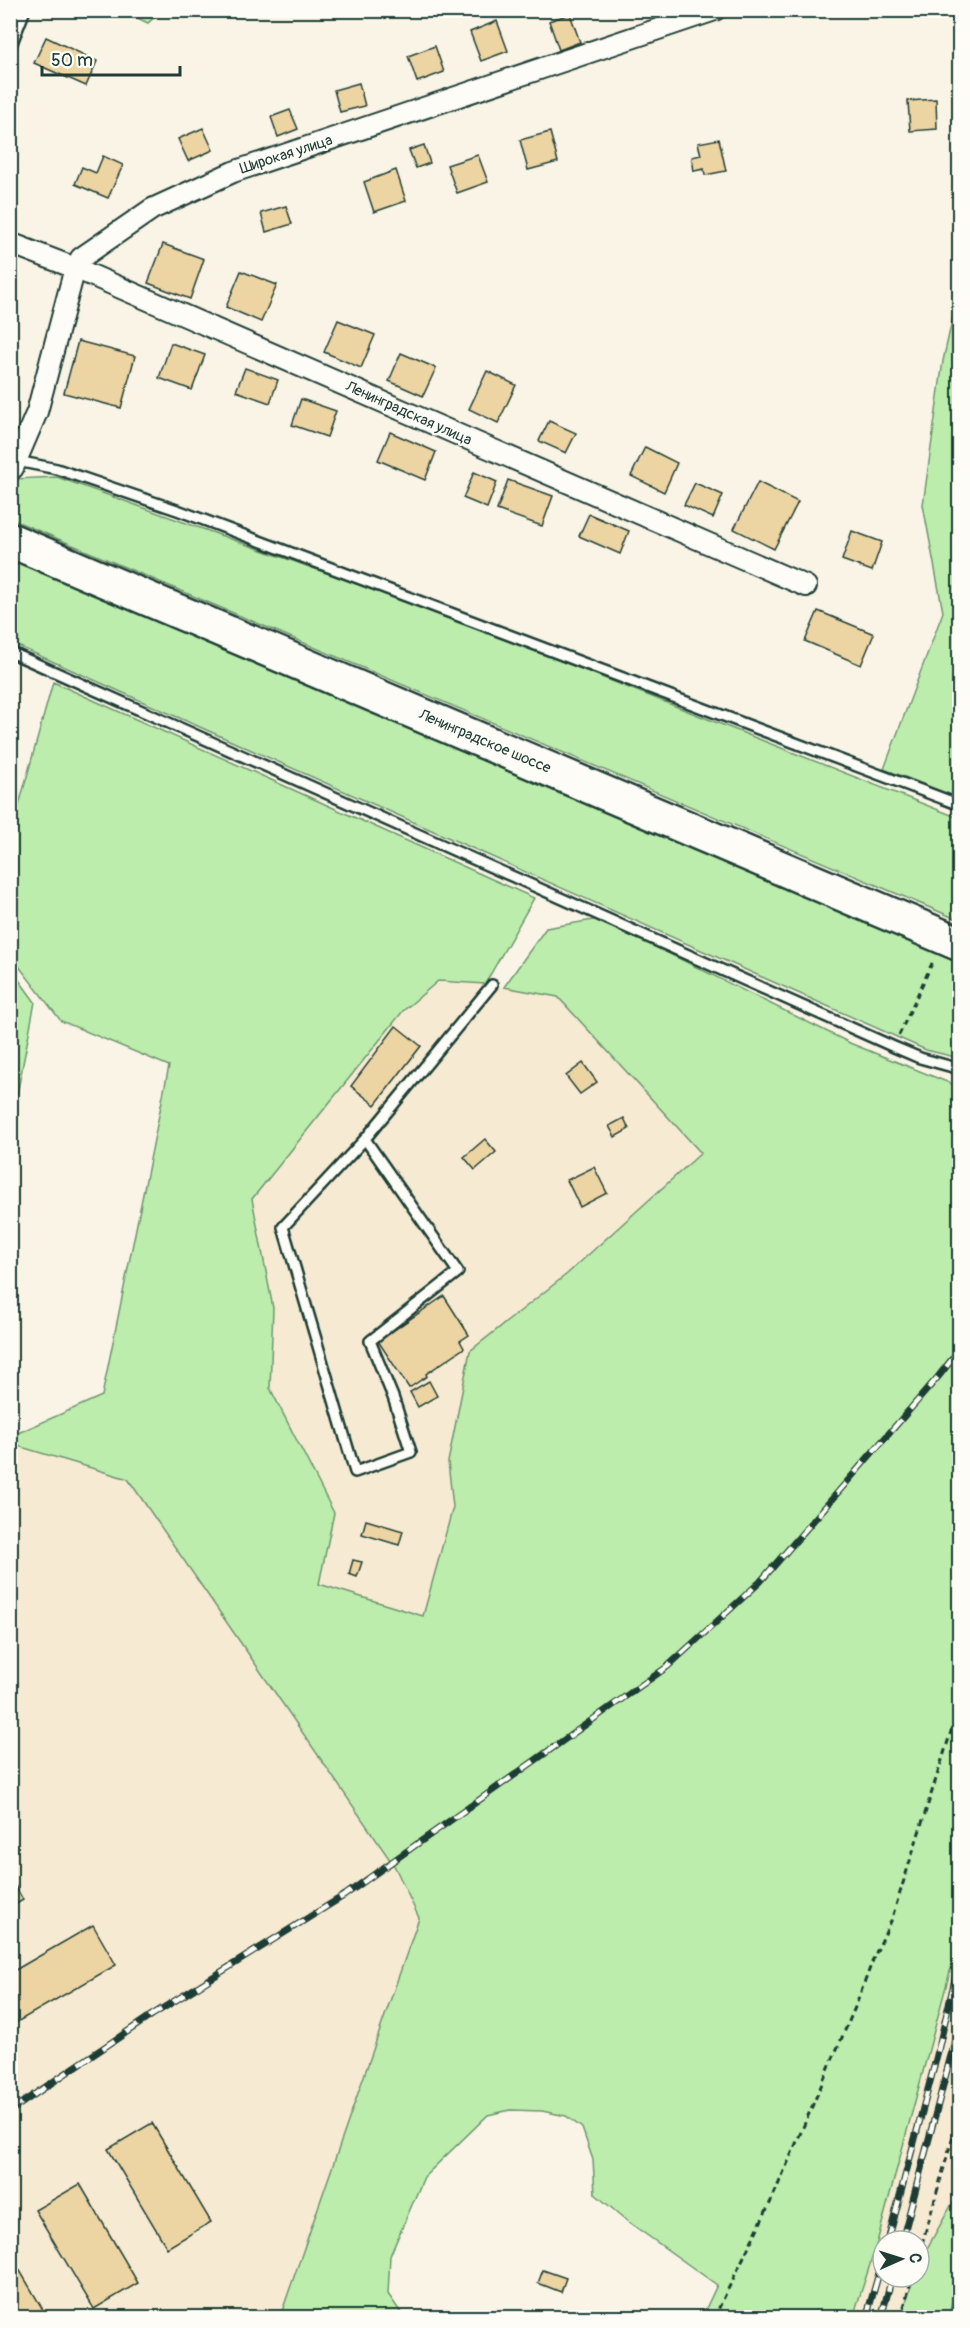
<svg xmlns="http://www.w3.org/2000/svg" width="970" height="2328" font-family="Pangolin,sans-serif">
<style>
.built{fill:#f6ead2}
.green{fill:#bcedac;stroke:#6e9570;stroke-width:1.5}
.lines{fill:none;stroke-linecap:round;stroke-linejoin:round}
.stream{stroke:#5e91a1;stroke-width:5}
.building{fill:#edd4a3;stroke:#1f3d34;stroke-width:1.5}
.lane-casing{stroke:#1f3d34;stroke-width:14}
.street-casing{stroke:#1f3d34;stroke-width:24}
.highway-casing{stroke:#1f3d34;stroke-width:38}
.path{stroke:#1f3d34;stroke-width:3;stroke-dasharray:6 4.5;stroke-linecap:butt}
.lane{stroke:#fdfcf7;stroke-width:9}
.street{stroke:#fdfcf7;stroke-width:20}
.highway{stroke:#fdfcf7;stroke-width:33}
.rail-casing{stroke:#1f3d34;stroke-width:7}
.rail{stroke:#fdfcf7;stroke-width:4.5;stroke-dasharray:14;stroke-linecap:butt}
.labels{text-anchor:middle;stroke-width:5;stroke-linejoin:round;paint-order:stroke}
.street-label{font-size:15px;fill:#1f3d34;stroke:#fdfcf7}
</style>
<rect width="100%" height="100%" fill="#faf4e6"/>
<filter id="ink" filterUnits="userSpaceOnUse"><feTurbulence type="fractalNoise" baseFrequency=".0167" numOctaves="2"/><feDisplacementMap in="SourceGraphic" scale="12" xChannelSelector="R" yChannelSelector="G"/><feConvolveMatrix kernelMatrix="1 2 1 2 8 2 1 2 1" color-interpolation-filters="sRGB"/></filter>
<g filter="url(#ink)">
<g class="built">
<polygon points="438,981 492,985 558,997 701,1153 567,1274 470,1351 448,1462 453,1507 423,1617 319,1584 334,1513 270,1388 273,1308 252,1199 403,1011"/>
<polygon points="10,1444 128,1479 395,1867 419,1919 280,2317 11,2317"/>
<polygon points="959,1938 959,2196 952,2204 919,2263 919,2241 883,2241 883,2277 914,2277 901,2317 853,2318 876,2246"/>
</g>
<g class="green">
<polygon points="123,11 161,11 148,23"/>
<polygon points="959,289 960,798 959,798 884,769 943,612 923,505 943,361"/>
<polygon points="57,477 439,613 959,818 959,920 11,519 10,482 15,479"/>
<polygon points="10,558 959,961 959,1058 926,1050 11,643"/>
<polygon points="53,682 534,898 485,984 438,981 403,1011 252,1199 273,1308 270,1388 334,1513 319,1584 423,1616 453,1507 448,1462 470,1351 567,1274 701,1153 558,997 504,987 546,928 599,919 852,1044 952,1084 959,1083 959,1938 876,2246 853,2317 702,2317 717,2285 627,2221 595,2194 593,2160 582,2128 566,2116 542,2111 510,2110 488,2115 424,2177 390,2256 388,2294 404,2317 280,2317 419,1918 395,1867 128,1479 11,1444 11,1436 102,1396 169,1066 61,1021 11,956 11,834"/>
<polygon points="11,969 35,1002 11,1126"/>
<polygon points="959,2196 959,2317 901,2317 914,2277 919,2277 920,2261 952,2204"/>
</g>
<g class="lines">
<polyline class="stream" points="951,2318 960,2259"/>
</g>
<g class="building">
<polygon points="570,14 580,42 559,50 549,21"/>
<polygon points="497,21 508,51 481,61 470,32"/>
<polygon points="46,37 97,61 86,86 34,63"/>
<polygon points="435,46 444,72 417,82 408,56"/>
<polygon points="359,83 365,106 340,112 334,90"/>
<polygon points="936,99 937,129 910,131 908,101"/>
<polygon points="290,110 298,129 278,137 271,117"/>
<polygon points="203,128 213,150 188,161 178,139"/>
<polygon points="550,132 558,162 528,170 520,140"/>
<polygon points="719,139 726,171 705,175 704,169 694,171 692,157 701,155 698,143"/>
<polygon points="424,145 430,163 416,168 409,150"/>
<polygon points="478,155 488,182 457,193 447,165"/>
<polygon points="103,156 123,165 108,198 75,184 82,167 96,173"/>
<polygon points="396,170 406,201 374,212 364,182"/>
<polygon points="286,206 292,224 266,232 261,213"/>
<polygon points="163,244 204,259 190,299 148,283"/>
<polygon points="241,271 277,285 261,322 226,307"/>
<polygon points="338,320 375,335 361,368 324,352"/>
<polygon points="78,341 135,356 121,408 64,393"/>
<polygon points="171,343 205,355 192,390 159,378"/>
<polygon points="401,353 436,368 423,396 389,381"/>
<polygon points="245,368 278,380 270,403 236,391"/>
<polygon points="487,371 516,385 498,423 469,409"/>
<polygon points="301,399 336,411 327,437 292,425"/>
<polygon points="549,421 576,433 566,453 539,441"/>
<polygon points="390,432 436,452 425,480 378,460"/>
<polygon points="645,447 677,463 664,492 631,476"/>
<polygon points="474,472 497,482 487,508 463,498"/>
<polygon points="508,480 553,496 542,526 497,510"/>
<polygon points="758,482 798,502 774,549 734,529"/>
<polygon points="695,483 723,495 713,518 684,505"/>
<polygon points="589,514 629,531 620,554 579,536"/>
<polygon points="852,531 882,542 872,571 842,560"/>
<polygon points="818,611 874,634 861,665 805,641"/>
<polygon points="396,1026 421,1046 375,1105 351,1086"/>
<polygon points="583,1063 597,1082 580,1094 566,1076"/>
<polygon points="624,1118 629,1129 615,1137 609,1126"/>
<polygon points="485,1139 496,1152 475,1170 464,1157"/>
<polygon points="594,1167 607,1193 580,1207 567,1180"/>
<polygon points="444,1296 469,1335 460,1341 464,1348 426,1374 427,1376 409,1388 378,1341"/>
<polygon points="429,1381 437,1396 418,1407 410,1392"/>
<polygon points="366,1520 403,1531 399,1545 362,1534"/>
<polygon points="353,1560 362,1562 357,1577 349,1574"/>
<polygon points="11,1878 23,1900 10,1908 10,1879"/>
<polygon points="93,1925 116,1965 10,2026 10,1973"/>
<polygon points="152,2123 211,2222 167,2248 108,2149"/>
<polygon points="80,2184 138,2283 94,2309 35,2210"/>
<polygon points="10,2254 48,2318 10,2318"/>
<polygon points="543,2270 566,2278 561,2292 538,2283"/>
<polygon points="484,2311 514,2316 513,2318 482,2318"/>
</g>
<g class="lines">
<g class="lane-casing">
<g id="lane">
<polyline points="10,48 25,10"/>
<polyline points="17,466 22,462 57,469 180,511 960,805"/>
<polyline points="10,652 894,1047 920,1058 960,1069"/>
<polyline points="365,1139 458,1272 370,1341 393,1397 411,1452 355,1472 283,1227 365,1139 492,985"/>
</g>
</g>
<g class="street-casing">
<g id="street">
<polyline points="10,243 75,268 806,586"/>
<polyline points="13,468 37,412 75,268 81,258 152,209 233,172 715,10"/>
</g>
</g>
<g class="highway-casing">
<polyline id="highway" points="10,540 960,944"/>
</g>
<g class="path">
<polyline points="899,1035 934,959"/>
<polyline points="919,2254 960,2112"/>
<polyline points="714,2318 772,2199 856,2005 874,1957 891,1921 960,1703"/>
<polyline points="901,2318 912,2277"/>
</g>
<use href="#lane" class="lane"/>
<use href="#street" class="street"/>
<use href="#highway" class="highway"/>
<g class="rail-casing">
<g id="rail">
<polyline points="10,2111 152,2015 345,1895 667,1667 760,1582 938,1377 960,1349"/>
<polyline points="888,2241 936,2059 960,1958"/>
<polyline points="902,2241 960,2021"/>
<polyline points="866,2318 883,2259"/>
<polyline points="881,2318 892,2277"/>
</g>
</g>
<use href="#rail" class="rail"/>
</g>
</g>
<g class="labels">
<g class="street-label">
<text transform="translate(286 154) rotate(-18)" y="5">Широкая улица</text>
<text transform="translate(409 413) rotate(24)" y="5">Ленинградская улица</text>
<text transform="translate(485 741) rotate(23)" y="5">Ленинградское шоссе</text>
</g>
</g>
<rect width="970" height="2328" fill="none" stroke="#fdfcf7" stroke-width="36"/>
<rect x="18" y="18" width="934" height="2292" fill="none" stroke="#1f3d34" stroke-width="2" filter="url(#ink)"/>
<g transform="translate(901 2259) rotate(87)"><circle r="28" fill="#fdfcf7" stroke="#a4b0a9" stroke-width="1.5"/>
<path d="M0-4.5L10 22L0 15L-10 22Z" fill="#1f3d34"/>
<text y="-9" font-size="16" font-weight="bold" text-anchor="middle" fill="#1f3d34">С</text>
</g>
<path d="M42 66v9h138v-9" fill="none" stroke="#1f3d34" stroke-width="3"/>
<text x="51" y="66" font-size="18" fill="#1f3d34" stroke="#fdfcf7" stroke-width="4.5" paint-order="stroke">50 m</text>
</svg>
